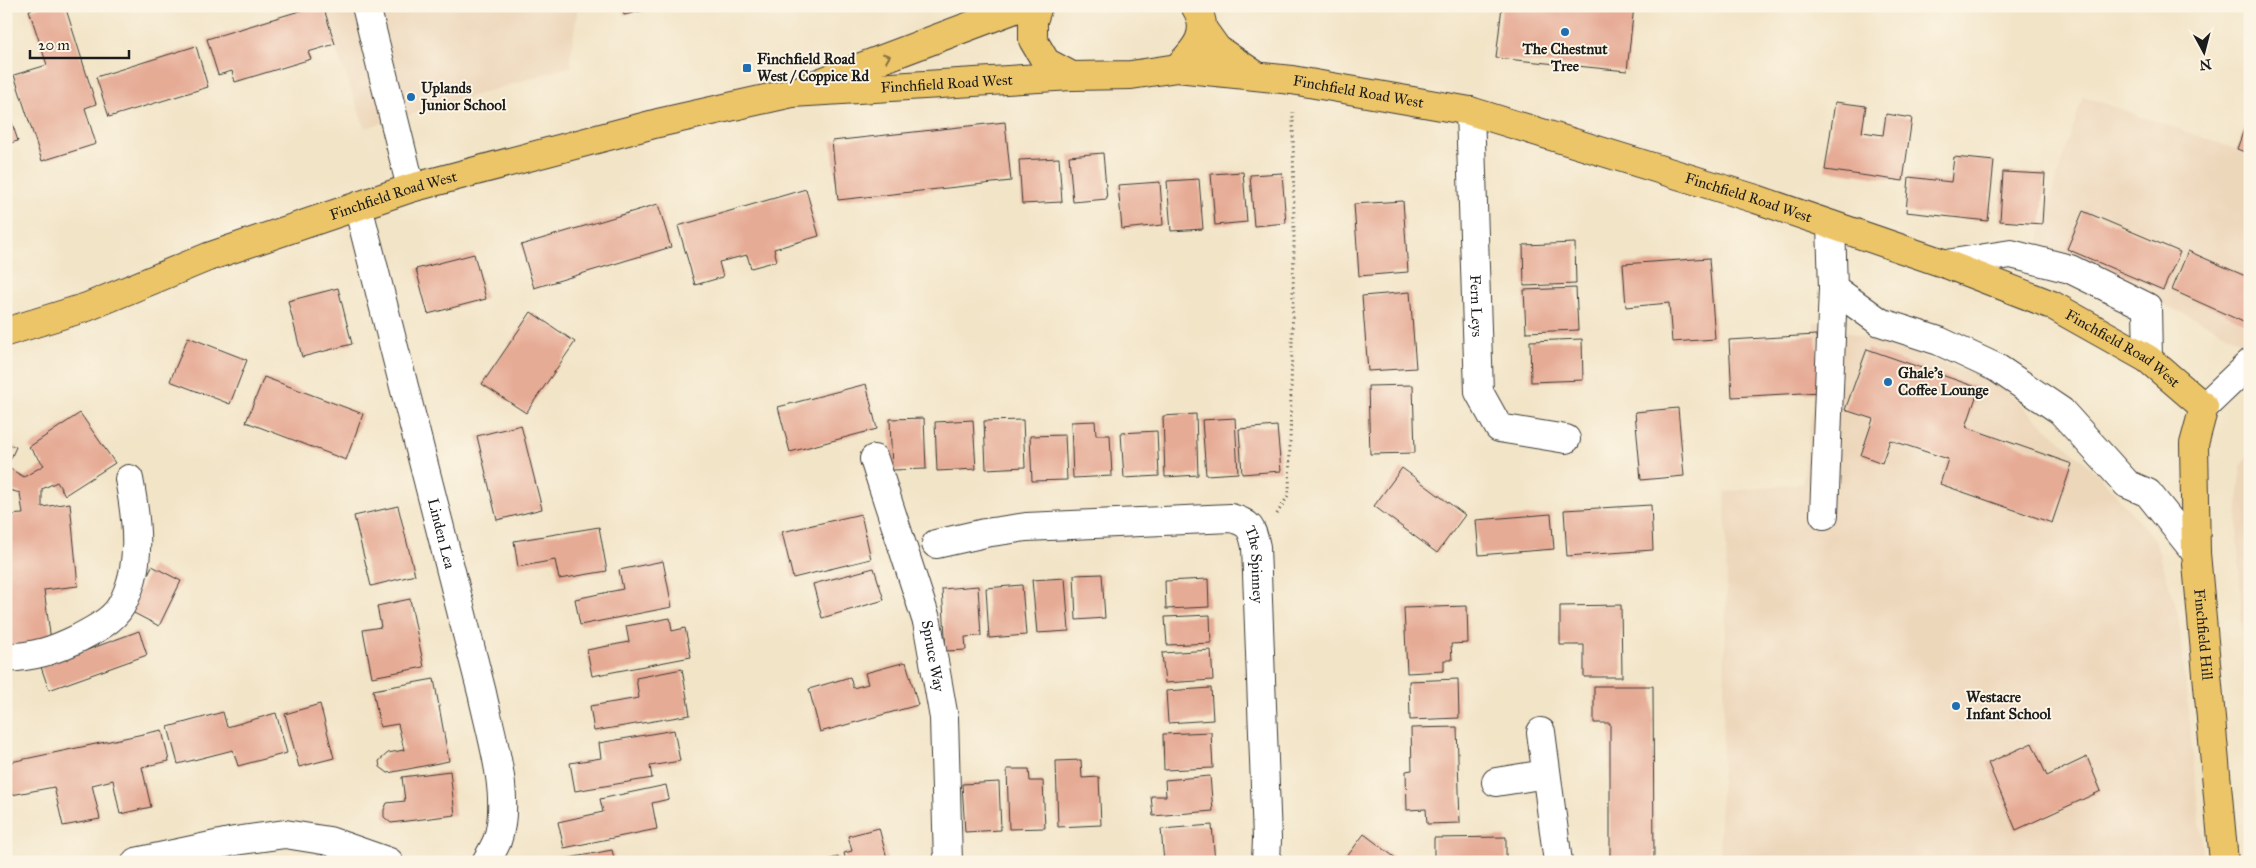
<svg xmlns="http://www.w3.org/2000/svg" width="2256" height="868" font-family="'IM FELL Great Primer',serif">
<style>
.built{fill:#edd7bb}
.building{fill:#e6ab95}
.lines{fill:none;stroke-linecap:round;stroke-linejoin:round}
.minor-casing{stroke:#3c3a36;stroke-width:30}
.major-casing{stroke:#3c3a36;stroke-width:30}
.path{stroke:#3c3a36;stroke-width:3;stroke-dasharray:1 4;stroke-linecap:butt}
.minor{stroke:#fff;stroke-width:28}
.major{stroke:#edc569;stroke-width:28}
.oneway{stroke:#847042}
.poi-dot{fill:#1f6fb2;stroke:#fcf5e5;stroke-width:2}
.labels{text-anchor:middle;stroke-width:4;stroke-linejoin:round;paint-order:stroke}
.poi-label{font-size:15px;font-weight:bold;fill:#1c1c1c;stroke:#fcf5e5;text-anchor:start}
.street-label{font-size:15px;fill:#1c1c1c;stroke:#fcf5e5}
</style>
<rect width="100%" height="100%" fill="#fcf5e5"/>
<filter id="ink" filterUnits="userSpaceOnUse"><feTurbulence type="fractalNoise" baseFrequency=".02" numOctaves="2"/><feDisplacementMap in="SourceGraphic" scale="10" xChannelSelector="R" yChannelSelector="G"/><feConvolveMatrix kernelMatrix="1 2 1 2 8 2 1 2 1" color-interpolation-filters="sRGB"/></filter>
<filter id="wash" filterUnits="userSpaceOnUse"><feTurbulence type="fractalNoise" baseFrequency=".0096" numOctaves="4" result="noise"/><feDisplacementMap in="SourceGraphic" scale="20" xChannelSelector="R" yChannelSelector="G"/><feGaussianBlur stdDeviation="1.12" result="paint"/><feColorMatrix in="noise" values="0 0 0 0 0 0 0 0 0 0 0 0 0 0 0 0 0 1.4 0 .05"/><feComposite in="paint" operator="in"/></filter>
<g filter="url(#wash)">
<rect width="100%" height="100%" fill="#f2e4c7"/>
<g class="built">
<polygon points="320,6 578,6 570,58 572,66 365,128"/>
<polygon points="2083,96 2250,154 2250,342 2247,345 2216,328 2038,249 2042,224"/>
<polygon points="1814,321 1993,380 2098,474 2155,540 2178,613 2204,862 1721,862 1720,834 1727,582 1725,492 1803,483 1816,377"/>
<polygon points="2250,451 2250,702 2245,702 2237,520 2241,466"/>
</g>
<g id="blocks">
<g class="building">
<polygon points="42,6 65,6 96,104 85,108 96,144 42,161 14,75 47,65 29,10"/>
<polygon points="316,6 323,6 335,44 308,52 311,59 235,82 232,71 218,75 207,39"/>
<polygon points="622,6 657,6 658,7 624,15"/>
<polygon points="1502,6 1634,6 1627,71 1496,58"/>
<polygon points="196,46 208,87 109,117 96,77"/>
<polygon points="1835,102 1866,106 1862,132 1883,135 1886,114 1912,118 1903,181 1825,170"/>
<polygon points="6,105 18,141 6,144"/>
<polygon points="2250,113 2250,154 2237,149"/>
<polygon points="1005,122 1011,181 838,200 832,141"/>
<polygon points="1103,153 1107,199 1073,202 1069,156"/>
<polygon points="1954,157 1994,161 1988,221 1906,212 1909,177 1951,182"/>
<polygon points="1059,158 1062,202 1022,204 1019,160"/>
<polygon points="6,164 12,180 6,182"/>
<polygon points="1243,172 1247,222 1215,225 1211,174"/>
<polygon points="2003,172 2045,174 2042,224 2000,221"/>
<polygon points="1282,173 1286,223 1254,226 1250,175"/>
<polygon points="1199,179 1203,229 1171,231 1167,181"/>
<polygon points="1160,182 1163,225 1122,229 1118,185"/>
<polygon points="806,189 819,236 774,249 777,261 751,268 747,255 719,262 723,277 695,285 678,226"/>
<polygon points="1403,201 1408,272 1359,276 1354,204"/>
<polygon points="658,204 671,247 534,288 521,245"/>
<polygon points="2083,211 2180,252 2163,290 2067,249"/>
<polygon points="1575,243 1576,284 1524,286 1523,245"/>
<polygon points="2188,251 2250,278 2250,325 2172,290"/>
<polygon points="474,254 486,299 428,314 416,269"/>
<polygon points="1709,258 1715,339 1672,342 1669,303 1626,307 1623,264"/>
<polygon points="338,288 352,344 302,357 288,301"/>
<polygon points="1576,288 1578,330 1526,332 1524,290"/>
<polygon points="1410,292 1416,368 1368,371 1362,296"/>
<polygon points="531,312 575,342 526,413 482,384"/>
<polygon points="1816,335 1820,392 1732,397 1729,340"/>
<polygon points="188,337 247,360 230,404 170,381"/>
<polygon points="1582,339 1583,380 1531,382 1530,341"/>
<polygon points="1867,349 1979,388 1966,427 2072,464 2052,523 1940,484 1948,459 1890,440 1882,463 1861,455 1873,419 1845,410"/>
<polygon points="264,377 363,414 346,460 246,422"/>
<polygon points="866,384 877,429 790,452 778,407"/>
<polygon points="1413,385 1415,453 1370,454 1368,386"/>
<polygon points="1678,408 1684,476 1641,480 1635,412"/>
<polygon points="80,413 115,463 65,495 57,482 42,489 42,507 70,503 78,586 44,590 52,648 6,645 6,515 23,514 20,493 6,489 6,443 16,447 7,467 24,477 44,465 29,447"/>
<polygon points="1196,414 1198,475 1165,477 1163,416"/>
<polygon points="924,418 926,469 892,470 890,419"/>
<polygon points="1235,418 1238,473 1206,475 1202,420"/>
<polygon points="973,420 976,469 937,471 935,422"/>
<polygon points="1023,420 1025,467 986,469 984,421"/>
<polygon points="1095,421 1096,435 1110,435 1112,476 1073,478 1071,422"/>
<polygon points="521,425 542,509 497,520 477,436"/>
<polygon points="1277,426 1281,471 1242,474 1239,429"/>
<polygon points="1157,431 1159,476 1124,478 1121,433"/>
<polygon points="1065,435 1067,480 1032,481 1030,436"/>
<polygon points="1402,468 1465,515 1437,553 1374,506"/>
<polygon points="1651,505 1653,550 1567,556 1564,510"/>
<polygon points="398,506 415,575 371,586 354,516"/>
<polygon points="861,514 871,559 793,578 782,532"/>
<polygon points="1551,514 1554,549 1479,555 1476,520"/>
<polygon points="599,527 607,571 559,579 555,560 518,567 514,541"/>
<polygon points="663,561 672,607 580,625 575,599 623,589 619,570"/>
<polygon points="152,566 181,581 159,626 130,611"/>
<polygon points="874,568 884,600 822,618 813,584"/>
<polygon points="1102,574 1105,618 1076,620 1074,575"/>
<polygon points="1065,578 1069,631 1037,633 1032,580"/>
<polygon points="1208,579 1209,607 1166,609 1165,581"/>
<polygon points="1022,585 1026,635 989,638 986,588"/>
<polygon points="978,586 981,636 965,637 966,650 946,651 942,589"/>
<polygon points="410,599 424,667 372,677 363,630 381,627 377,606"/>
<polygon points="1621,605 1622,677 1584,677 1584,645 1560,645 1560,606"/>
<polygon points="1467,606 1468,643 1451,644 1452,660 1444,660 1444,671 1407,673 1404,608"/>
<polygon points="1210,615 1211,643 1167,645 1165,617"/>
<polygon points="670,618 672,631 685,628 691,657 592,676 587,650 629,642 626,626"/>
<polygon points="139,631 147,655 49,690 41,667"/>
<polygon points="1211,650 1213,680 1165,683 1162,653"/>
<polygon points="906,662 918,705 820,732 809,689 850,677 853,688 868,684 865,673"/>
<polygon points="682,669 690,715 594,731 590,706 639,698 636,678"/>
<polygon points="434,679 449,761 388,773 380,767 379,761 388,753 404,750 398,724 380,727 373,690"/>
<polygon points="1458,679 1459,718 1410,720 1409,681"/>
<polygon points="1594,686 1653,686 1654,862 1610,862 1610,723 1594,723"/>
<polygon points="1211,688 1213,720 1168,723 1166,691"/>
<polygon points="320,704 334,758 299,767 285,714"/>
<polygon points="223,712 227,727 276,713 287,753 238,766 233,750 178,764 168,727"/>
<polygon points="1457,727 1460,823 1427,824 1426,809 1407,810 1406,771 1412,770 1411,728"/>
<polygon points="162,730 169,761 142,767 151,807 120,814 113,780 92,785 100,819 63,826 54,787 6,796 6,763"/>
<polygon points="674,730 680,761 650,766 652,778 575,791 570,763 601,758 599,743"/>
<polygon points="1211,732 1213,768 1164,770 1163,734"/>
<polygon points="2032,743 2047,776 2087,757 2101,791 2016,830 1988,763"/>
<polygon points="1081,760 1082,778 1099,777 1101,825 1058,827 1056,761"/>
<polygon points="1007,769 1029,769 1030,781 1043,781 1045,828 1009,829"/>
<polygon points="450,771 455,815 391,823 384,817 384,810 387,803 405,801 402,777"/>
<polygon points="1210,776 1213,811 1153,816 1151,796 1166,796 1165,780"/>
<polygon points="999,782 1001,830 965,832 962,784"/>
<polygon points="666,785 669,799 652,803 657,829 564,848 558,822 603,812 600,799"/>
<polygon points="1212,825 1215,862 1164,862 1161,829"/>
<polygon points="879,828 888,862 846,862 844,853 852,851 848,836"/>
<polygon points="1364,834 1401,862 1343,862"/>
<polygon points="1506,837 1506,862 1434,862 1434,838"/>
<polygon points="612,850 615,862 553,862 553,861"/>
<polygon points="838,857 839,862 823,862 823,861"/>
</g>
</g>
</g>
<g filter="url(#ink)">
<use href="#blocks" fill-opacity="0" stroke="#3c3a36" stroke-width="1"/>
<g class="lines">
<g class="minor-casing">
<g id="minor">
<polyline points="366,6 411,188"/>
<path id="s1" d="M1470 111 1479 392 1499 428 1566 439"/>
<path id="s2" d="M358 206 482 693C491 736 512 798 497 841 494 848 490 855 486 862"/>
<polyline points="1831,225 1833,288 1880,322 1939,341 1997,368 2061,411 2127,484 2148,493 2196,553"/>
<polyline points="1946,264 2011,254 2070,269 2147,307 2148,359"/>
<polyline points="2204,407 2250,363"/>
<path id="s3" d="M874 459 927 622 944 718 948 862"/>
<polyline points="1824,515 1833,288"/>
<path id="s4" d="M936 544 985 533 1026 527 1231 518C1250 523 1252 528 1256 547L1267 839 1266 862"/>
<path d="M6 658C37 656 52 651 79 638 94 630 112 621 121 606 143 567 137 521 129 479"/>
<polyline points="1541,732 1558,862"/>
<polyline points="1496,782 1546,774"/>
<polyline points="136,862 235,841 285,834 329,841 389,862"/>
</g>
</g>
<g class="major-casing">
<g id="major">
<polyline points="1038,6 1033,21 1033,40 1046,62 1072,76"/>
<polyline points="1202,28 1217,49 1257,76"/>
<path d="M1177 68C1195 50 1212 32 1195 6"/>
<path id="s5" d="M792 93 1072 76 1131 75 1177 68 1292 80 1470 111 1756 199 1946 264 2052 305 2148 359 2204 407 2194 444 2196 553 2224 862"/>
<path id="s6" d="M6 332 87 307 208 257 411 188 658 123 792 93 1023 6"/>
</g>
</g>
<polyline class="path" points="1277,514 1289,494 1294,244 1293,112"/>
<use href="#minor" class="minor"/>
<use href="#major" class="major"/>
</g>
<defs><path id="oneway-chevron" d="M-2-3.5L2.5 0L-2 3.5" fill="none" stroke-width="1.6" stroke-linecap="round" stroke-linejoin="round" transform="scale(1.25)"/></defs>
<use class="oneway" href="#oneway-chevron" transform="translate(887 57) rotate(-21)"/>
</g>
<g class="poi-dot">
<circle cx="1565" cy="32" r="5"/>
<rect x="742" y="63" width="10" height="10" rx="2.5"/>
<circle cx="411" cy="97" r="5"/>
<circle cx="1888" cy="382" r="5"/>
<circle cx="1956" cy="706" r="5"/>
</g>
<g class="labels">
<g class="poi-label">
<text x="1565" y="54" text-anchor="middle">The Chestnut<tspan x="1565" dy="17">Tree</tspan></text>
<text x="757" y="64">Finchfield Road<tspan x="757" dy="17">West / Coppice Rd</tspan></text>
<text x="421" y="93">Uplands<tspan x="421" dy="17">Junior School</tspan></text>
<text x="1898" y="378">Ghale's<tspan x="1898" dy="17">Coffee Lounge</tspan></text>
<text x="1966" y="702">Westacre<tspan x="1966" dy="17">Infant School</tspan></text>
</g>
<g class="street-label">
<text dy="5" stroke="none"><textPath href="#s5" startOffset="155">Finchfield Road West</textPath></text>
<text dy="5" stroke="none"><textPath href="#s5" startOffset="569">Finchfield Road West</textPath></text>
<text dy="5" stroke="none"><textPath href="#s6" startOffset="411">Finchfield Road West</textPath></text>
<text dy="5" stroke="none"><textPath href="#s5" startOffset="974">Finchfield Road West</textPath></text>
<text dy="5" stroke="none"><textPath href="#s1" startOffset="195">Fern Leys</textPath></text>
<text dy="5" stroke="none"><textPath href="#s5" startOffset="1379">Finchfield Road West</textPath></text>
<text dy="5" stroke="none"><textPath href="#s2" startOffset="338">Linden Lea</textPath></text>
<text dy="5" stroke="none"><textPath href="#s4" startOffset="356">The Spinney</textPath></text>
<text dy="5" stroke="none"><textPath href="#s5" startOffset="1709">Finchfield Hill</textPath></text>
<text dy="5" stroke="none"><textPath href="#s3" startOffset="206">Spruce Way</textPath></text>
</g>
</g>
<rect width="2256" height="868" fill="none" stroke="#fcf5e5" stroke-width="25"/>
<g transform="translate(2204 52) rotate(173)" stroke="#fcf5e5" stroke-width="4" paint-order="stroke">
<path d="M0-4L9 19L0 12L-9 19Z" fill="#1c1c1c"/>
<text y="-8" font-size="14" font-weight="bold" text-anchor="middle" fill="#1c1c1c">N</text>
</g>
<path d="M30 50v8h99v-8" fill="none" stroke="#1c1c1c" stroke-width="2.5"/>
<text x="38" y="50" font-size="15" fill="#1c1c1c" stroke="#fcf5e5" stroke-width="4" paint-order="stroke">20 m</text>
</svg>
